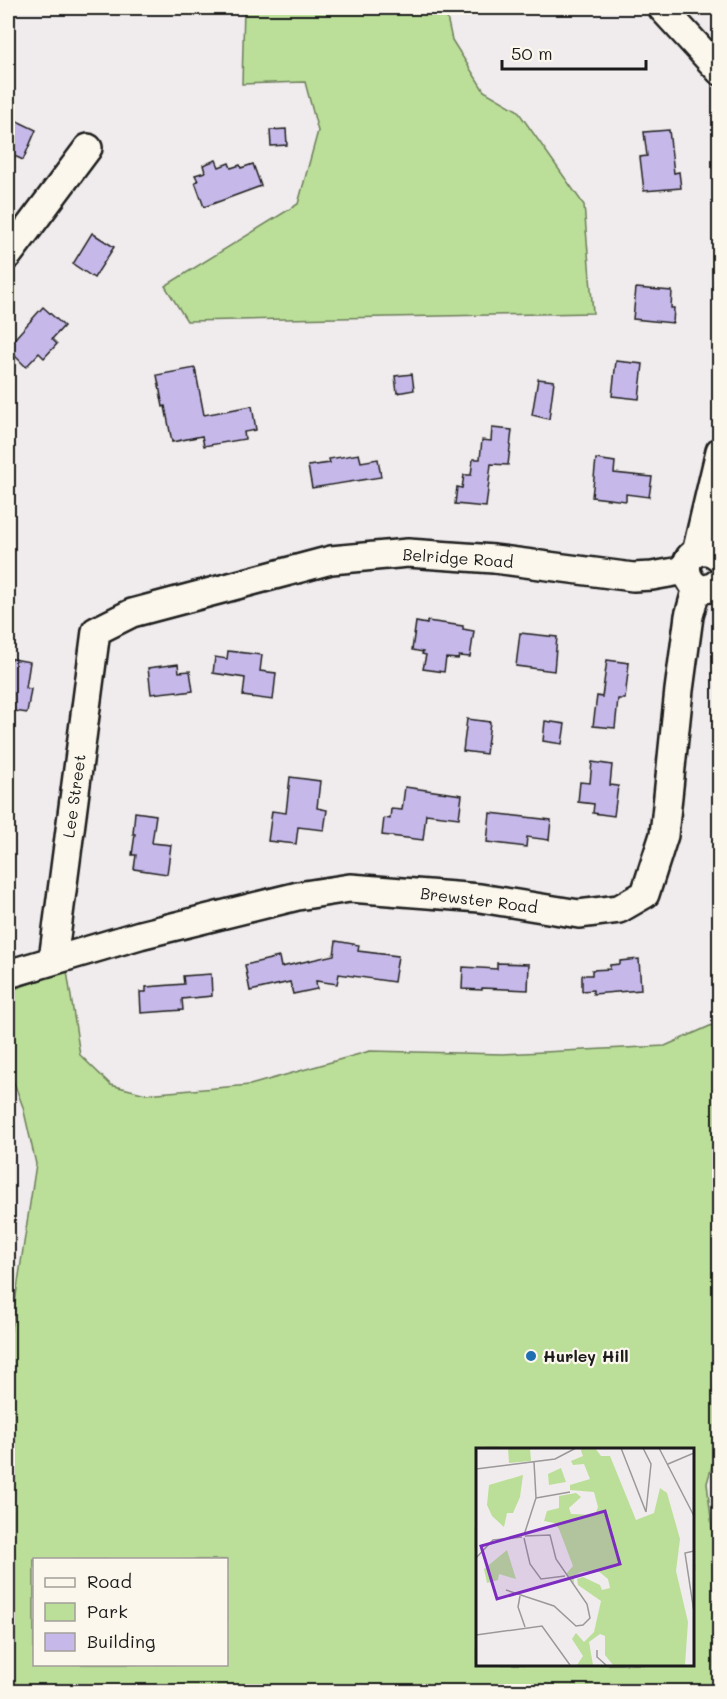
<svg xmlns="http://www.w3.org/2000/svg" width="727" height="1699" font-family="Mali,sans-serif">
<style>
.green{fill:#bbdf99;stroke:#6c7e5a;stroke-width:1.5;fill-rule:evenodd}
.building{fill:#c6b9ea;stroke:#1c1c1c;stroke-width:1.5}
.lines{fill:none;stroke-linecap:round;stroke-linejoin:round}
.minor-casing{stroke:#1c1c1c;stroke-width:32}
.minor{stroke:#fbf7ec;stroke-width:27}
.poi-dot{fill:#1f6fb2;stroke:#fbf7ec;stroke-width:2}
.labels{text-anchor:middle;stroke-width:4.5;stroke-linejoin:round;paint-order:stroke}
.street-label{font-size:16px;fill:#1c1c1c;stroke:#fbf7ec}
.poi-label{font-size:16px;font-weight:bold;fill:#1c1c1c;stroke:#fbf7ec;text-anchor:start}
.inset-road{fill:none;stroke:#9b9899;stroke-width:1.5}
.view{fill:#7b2cbf;fill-opacity:0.15;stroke:#7b2cbf;stroke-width:3}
.inset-edge{fill:none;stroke:#1c1c1c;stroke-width:3}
</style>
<rect width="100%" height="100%" fill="#f0ebec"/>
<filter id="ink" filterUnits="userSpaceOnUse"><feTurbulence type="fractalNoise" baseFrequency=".0167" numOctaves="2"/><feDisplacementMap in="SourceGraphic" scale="12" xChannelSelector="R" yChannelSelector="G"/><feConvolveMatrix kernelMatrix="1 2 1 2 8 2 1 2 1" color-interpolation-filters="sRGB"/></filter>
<g filter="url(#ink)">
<g class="green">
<polygon points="244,8 445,8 452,40 484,91 517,110 584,205 593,313 187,321 165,286 298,204 318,131 305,82 242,84"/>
<path d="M67 971 80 1055 111 1085 146 1094 250 1085 370 1051 503 1054 665 1046 719 1022 720 1438 707 1483 715 1553 719 1556V1691H8V1348L36 1164 23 1107 10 1072 8 1069V991ZM478 1450H692V1664H478ZM34 1560H226V1664H34Z"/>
</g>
<g class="building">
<polygon points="15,120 36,130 23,160 8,153 8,138"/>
<polygon points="286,129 287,145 271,146 270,130"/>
<polygon points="669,130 674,173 679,172 681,188 644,191 640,157 647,156 644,132"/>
<polygon points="216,160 219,167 229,163 231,168 240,165 241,168 253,164 261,186 204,207 195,182 198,181 195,175 205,172 203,165"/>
<polygon points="92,233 114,247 94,278 73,264"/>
<polygon points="636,288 672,291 671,308 674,308 673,323 633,319"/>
<polygon points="43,307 64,326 52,339 57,344 44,358 39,353 26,367 8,349 8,346"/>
<polygon points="616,361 643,364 639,399 612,396"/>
<polygon points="195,368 204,415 252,406 256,430 244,432 245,439 204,446 202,436 172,442 165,406 163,407 157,375"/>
<polygon points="412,374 414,390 397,393 395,376"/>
<polygon points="538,379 554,381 549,419 532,415"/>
<polygon points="492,428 512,430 508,465 491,464 486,507 455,504 457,487 462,488 464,475 471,475 473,459 480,459 482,440 491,441"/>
<polygon points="359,454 361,462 378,459 381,477 312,488 308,466 330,463 329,459"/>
<polygon points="596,459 615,462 614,473 652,477 649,497 626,494 626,501 592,497"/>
<polygon points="427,621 463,626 463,629 474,631 470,657 459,656 458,659 446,658 444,672 423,669 426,655 422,654 423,652 412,650 416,622 427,624"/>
<polygon points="520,633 557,637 554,671 516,666"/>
<polygon points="228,651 262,655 260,671 276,673 273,700 243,696 245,678 213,673 215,657 227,659"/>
<polygon points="8,658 30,662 26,688 31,689 27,713 8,710"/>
<polygon points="607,660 629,663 625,699 618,699 615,728 593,726 597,696 602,697"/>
<polygon points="178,664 179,672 190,671 193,691 178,693 177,691 151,694 148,668"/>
<polygon points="467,719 490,722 486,754 463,751"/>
<polygon points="545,721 565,724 562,744 543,741"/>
<polygon points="592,762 612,765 610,785 618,786 614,816 593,813 594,804 578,802 580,782 590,783"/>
<polygon points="290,777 320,781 317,808 327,810 324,830 298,827 296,844 268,841 272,811 286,813"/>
<polygon points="405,787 462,795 459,818 426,814 423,840 382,835 384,818 390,819 391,809 402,810"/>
<polygon points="135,812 156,815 152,843 171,845 167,874 134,869 136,855 132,855 135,834 133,834"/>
<polygon points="490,813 551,820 549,840 527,837 526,847 487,842"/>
<polygon points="336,941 359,945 358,951 398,956 394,982 339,974 337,984 316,981 317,989 293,994 290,982 250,991 245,965 279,957 281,967 334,955"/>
<polygon points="639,959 641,990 593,994 593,990 582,991 582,975 592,975 592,970 610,969 610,965 620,964 620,961"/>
<polygon points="497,963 529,964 528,990 482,988 482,990 462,989 463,967 497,969"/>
<polygon points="211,974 212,996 182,999 183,1010 141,1013 140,992 146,992 146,987 184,984 183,976"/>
</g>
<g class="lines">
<g class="minor-casing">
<g id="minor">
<polyline points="662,8 720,71"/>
<polyline points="8,255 88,148"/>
<polyline points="696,553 720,451"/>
<path d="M720 558C714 553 709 550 702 551 670 556 693 608 720 581"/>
<polyline points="53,960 96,631 132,613 331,560 408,553 494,559 633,577 652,576 686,570"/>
<polyline points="8,974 140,935 298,896 350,888 480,898 579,914 619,909 645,894 664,835 679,690 689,616 697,587"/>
</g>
</g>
<use href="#minor" class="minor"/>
</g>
</g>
<circle class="poi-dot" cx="531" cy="1356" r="6"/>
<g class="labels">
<g class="street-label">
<text transform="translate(458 558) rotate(4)" y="6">Belridge Road</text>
<text transform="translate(74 796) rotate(-82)" y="6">Lee Street</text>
<text transform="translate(479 900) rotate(7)" y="6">Brewster Road</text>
</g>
<g class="poi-label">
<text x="543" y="1362">Hurley Hill</text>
</g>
</g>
<g transform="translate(476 1448)">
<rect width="218" height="218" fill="#f0ebec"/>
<path d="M32 0H54L55 13 33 15ZM104 0H119L125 8H134L160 72 178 65 184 40 191 45 204 91 200 123 212 174 209 217H137L129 207V188L124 186 113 194 117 217H101L107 208 96 191 100 185 108 194 118 184 125 153 102 137 101 131 107 129 124 137 126 142 134 140 132 131 121 122 105 124 98 128V137L90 126 97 118 83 81 78 75 68 73 71 63 83 60V48L100 45 105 49 93 60 95 66 119 67 122 59 118 44 94 42V37L114 31 108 16 97 17 95 13 107 8ZM85 20 90 34 73 37 72 26ZM47 27 44 49 37 65H31L28 79 16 68 11 57 13 37ZM31 102 40 131 23 126 22 132 11 135 8 121Z" fill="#bbdf99"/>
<path class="inset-road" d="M145 0 170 64M167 0 175 16 170 64M183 0 218 68M192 16 218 5M0 21 79 11 100 0M60 50 94 44M48 87 60 50 58 14M48 90 54 116 65 131 89 128M218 103 209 105 218 164M0 110 17 92 46 89M30 142 78 158 100 178 107 177 114 170 111 156 80 111 74 87 49 88M44 148 42 159 49 179M0 187 66 178 94 217M121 202V209L130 217"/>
<path class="view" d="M129 63 144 116 21 151 5 98Z"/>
<rect width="218" height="218" class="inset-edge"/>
</g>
<rect width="727" height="1699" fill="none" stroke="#fbf7ec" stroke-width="30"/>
<rect x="15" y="15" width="697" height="1669" fill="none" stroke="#1c1c1c" stroke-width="2" filter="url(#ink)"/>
<rect x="33" y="1558" width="195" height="108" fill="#fbf7ec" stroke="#a29f99" stroke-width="1.5"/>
<rect x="45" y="1578" width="30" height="9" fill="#fbf7ec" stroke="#a29f99" stroke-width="1.5"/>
<text x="87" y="1588" font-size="18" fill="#1c1c1c">Road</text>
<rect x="45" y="1603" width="30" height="18" fill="#bbdf99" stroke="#a29f99" stroke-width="1.5"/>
<text x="87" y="1618" font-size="18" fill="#1c1c1c">Park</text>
<rect x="45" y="1633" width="30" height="18" fill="#c6b9ea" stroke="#a29f99" stroke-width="1.5"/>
<text x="87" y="1648" font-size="18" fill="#1c1c1c">Building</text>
<path d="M502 60v9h144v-9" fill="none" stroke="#1c1c1c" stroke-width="3"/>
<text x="511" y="60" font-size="18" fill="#1c1c1c" stroke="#fbf7ec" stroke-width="4.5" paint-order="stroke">50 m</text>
</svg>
